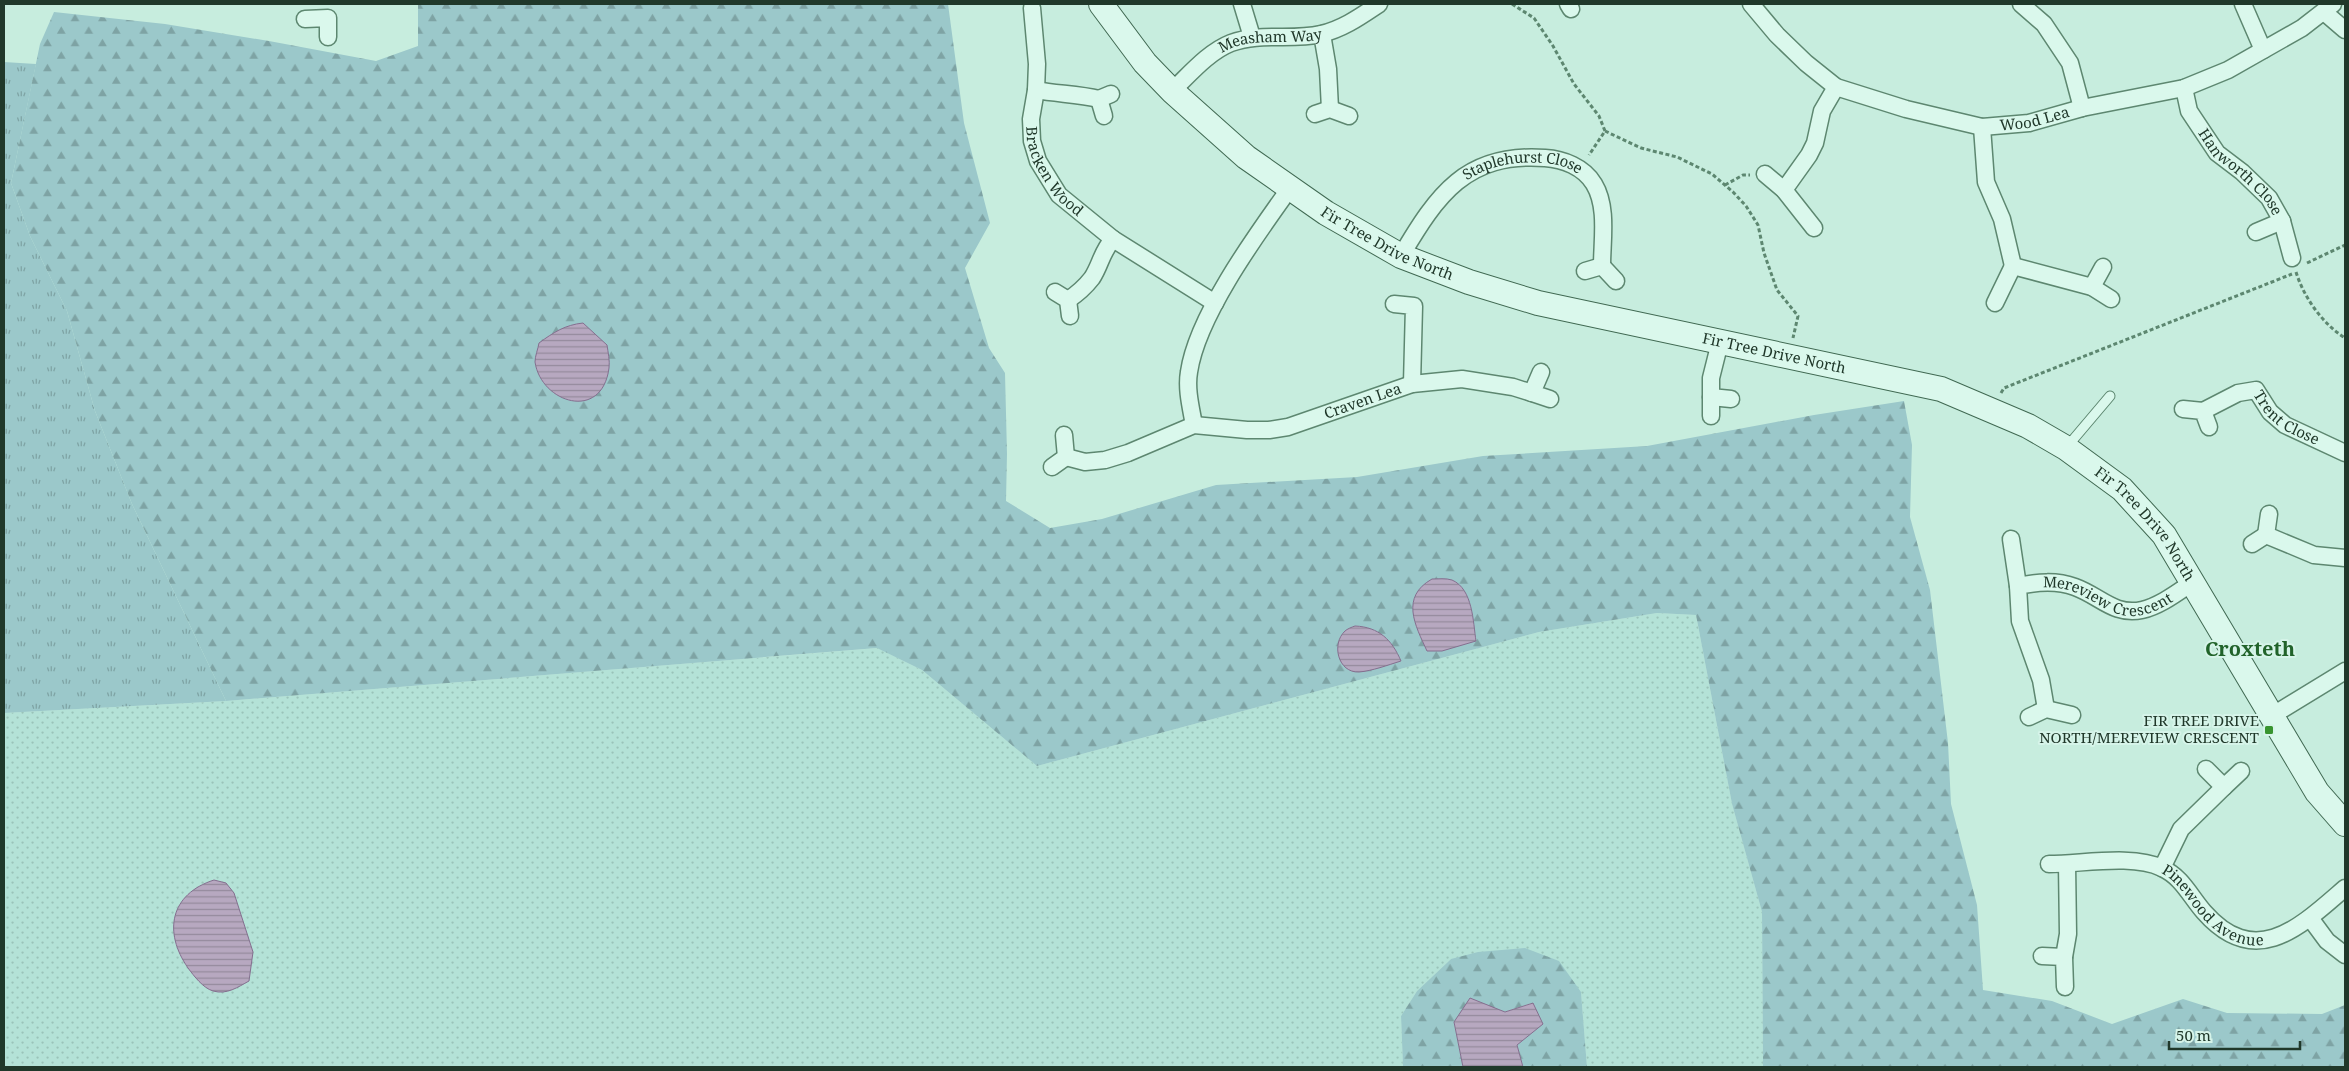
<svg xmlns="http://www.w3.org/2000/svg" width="2349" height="1071" font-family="'Noto Serif',serif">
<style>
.farmland{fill:url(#farmland-dots)}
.grass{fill:url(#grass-tufts)}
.forest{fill:url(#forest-firs);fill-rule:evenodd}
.water{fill:url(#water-rules);stroke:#846f8f}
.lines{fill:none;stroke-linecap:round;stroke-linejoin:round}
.lane-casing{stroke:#5d8770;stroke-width:11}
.street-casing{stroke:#5d8770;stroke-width:19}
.secondary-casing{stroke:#406952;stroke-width:26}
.path{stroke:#5d8770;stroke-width:3;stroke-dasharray:4 2.5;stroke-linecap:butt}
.lane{stroke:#daf8ec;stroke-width:9}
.street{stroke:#daf8ec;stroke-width:16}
.secondary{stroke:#daf8ec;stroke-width:24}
.poi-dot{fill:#38942f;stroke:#d6f4e9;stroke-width:2}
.labels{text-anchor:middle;stroke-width:4;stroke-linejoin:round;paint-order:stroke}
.street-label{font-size:15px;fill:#20382a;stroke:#d6f4e9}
.poi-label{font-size:15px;fill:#20382a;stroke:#d6f4e9;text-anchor:end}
.district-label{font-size:20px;font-weight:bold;fill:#21632a;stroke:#d6f4e9}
</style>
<defs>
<pattern id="farmland-dots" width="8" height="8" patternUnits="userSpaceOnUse" patternTransform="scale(1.25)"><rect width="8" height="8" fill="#b4e2d7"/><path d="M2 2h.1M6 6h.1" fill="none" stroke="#9ac3b9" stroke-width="1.8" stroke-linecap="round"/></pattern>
<pattern id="grass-tufts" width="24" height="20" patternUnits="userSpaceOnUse" patternTransform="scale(1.25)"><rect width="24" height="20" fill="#9bc8ca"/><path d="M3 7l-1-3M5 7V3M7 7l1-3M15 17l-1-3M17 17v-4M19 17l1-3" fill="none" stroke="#7ea3a4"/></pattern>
<pattern id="forest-firs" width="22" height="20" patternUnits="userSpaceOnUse" patternTransform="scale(1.25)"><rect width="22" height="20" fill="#9bc8ca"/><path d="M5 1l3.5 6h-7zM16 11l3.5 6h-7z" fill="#7ea3a4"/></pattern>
<pattern id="water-rules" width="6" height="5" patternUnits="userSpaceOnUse" patternTransform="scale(1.25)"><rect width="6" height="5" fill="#b7a8c0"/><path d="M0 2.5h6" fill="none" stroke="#948a9c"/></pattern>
</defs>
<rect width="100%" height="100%" fill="#c7edde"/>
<polygon class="farmland" points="1657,613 1696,615 1732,804 1762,912 1763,1067 1587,1067 1581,992 1451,959 1417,991 1401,1016 1403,1067 4,1067 4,713 226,701 878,648 922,670 1037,766 1539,632"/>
<polygon class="grass" points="4,62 36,64 11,183 30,236 67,311 95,411 132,504 226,701 4,713"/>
<g class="forest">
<path d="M418 4H948L964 123 990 223 965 268 989 348 1005 373 1007 454 1006 501 1050 528 1102 519 1216 485 1357 477 1483 456 1647 446 1814 415 1904 401 1912 445 1910 517 1930 590 1948 743 1951 804 1977 905 1983 990 2052 1001 2112 1024 2183 999 2227 1013 2322 1014 2345 1005V1067H1763L1762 912 1732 804 1696 615 1657 613 1539 632 1037 766 922 670 877 648 226 701 132 504 95 411 67 311 30 236 11 183 40 44 54 12 165 24 269 41 376 61 418 46ZM1355 626C1378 627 1393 640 1401 662Z"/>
<polygon points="1525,948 1559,961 1581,992 1587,1067 1523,1067 1517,1045 1532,1003 1505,1012 1490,1007 1454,1022 1463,1067 1403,1067 1401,1016 1417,991 1451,959 1478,952"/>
</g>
<g class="water">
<path d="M583 323 607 345C608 352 610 361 609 368 602 422 541 403 535 362 535 356 538 349 539 343 554 332 565 325 583 323Z"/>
<path d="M1432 579C1438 579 1446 578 1452 580 1473 589 1473 622 1476 641L1442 651H1427C1415 625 1400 597 1432 579Z"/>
<path d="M1355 626C1379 627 1392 640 1401 661 1388 665 1372 671 1359 672 1338 673 1331 644 1345 631 1347 629 1352 627 1355 626Z"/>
<path d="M214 880 226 883 234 893 253 952 249 981C238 987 227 995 213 991 203 988 194 976 188 968 163 932 170 894 214 880Z"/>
<polygon points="1470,998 1505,1012 1533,1003 1543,1024 1517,1045 1523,1067 1463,1067 1454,1022"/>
</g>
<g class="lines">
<g class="lane-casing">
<polyline id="lane" points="2066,448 2110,396"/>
</g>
<g class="street-casing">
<g id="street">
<polyline points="1242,4 1252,37"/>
<polyline points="1568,4 1571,9"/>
<path id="s1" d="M1751 4 1777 35 1806 63 1836 87 1906 109 1982 127 2029 123 2082 108 2184 88 2228 70 2302 28 2333 4"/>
<polyline points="2021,4 2044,24 2070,63 2082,108"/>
<polyline points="2243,4 2263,50"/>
<path id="s2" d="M1032 8 1037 64 1036 90 1031 119 1032 141 1038 161 1059 195 1113 239C1101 253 1101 264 1092 278 1085 287 1077 294 1068 300"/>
<polyline points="2324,12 2345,30"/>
<polyline points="305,19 328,18 328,37"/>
<polyline points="1322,34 1328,69 1330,109"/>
<path id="s3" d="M2184 88 2189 111 2217 153 2242 172 2269 198 2282 221 2292 258"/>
<path d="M1036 90C1057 94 1078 94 1099 99"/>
<path id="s4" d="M1172 91C1189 75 1208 52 1231 43 1261 32 1291 41 1321 34 1343 29 1361 16 1379 4"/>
<polyline points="1315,114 1330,109 1349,116"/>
<polyline points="1104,116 1099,99 1111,94"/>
<polyline points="1982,127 1986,182 2002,219 2013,266 2092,287 2111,299"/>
<polyline points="1765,174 1784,190 1814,228"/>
<polyline points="1784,190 1809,155 1815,143 1822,111 1836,87"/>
<polyline points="2256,232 2282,221"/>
<polyline points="1113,239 1215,303"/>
<path id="s5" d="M1401 256C1437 195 1466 152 1545 158 1563 159 1584 167 1594 184 1608 207 1602 240 1602 266"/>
<polyline points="1585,271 1602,266 1616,281"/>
<polyline points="2092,287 2103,267"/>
<polyline points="1055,292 1068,300 1070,316"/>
<polyline points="1995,303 2013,266"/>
<polyline points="1394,304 1414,306 1412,384"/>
<polyline points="1720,342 1711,378 1711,397 1731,399"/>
<polyline points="1541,372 1532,393 1550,399"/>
<polyline points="1711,397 1711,416"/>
<polyline points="2183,409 2203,411 2209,427"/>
<path id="s6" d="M2203 411 2238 393 2256 390 2270 412 2285 425 2345 453"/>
<path d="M1194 425C1191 408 1186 389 1189 372 1197 316 1257 234 1290 188"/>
<path id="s7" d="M1066 457 1085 462 1105 460 1128 453 1194 425 1247 430H1269L1288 427 1412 384 1462 379 1513 387 1532 393"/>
<polyline points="1052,467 1066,457 1064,435"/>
<polyline points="2269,514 2266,535 2314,555 2345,558"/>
<polyline points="2011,539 2018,586"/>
<polyline points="2252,544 2266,535"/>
<path id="s8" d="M2046 709 2041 680 2020 621 2018 586C2037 582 2056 580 2075 587 2100 596 2114 616 2142 610 2160 606 2178 592 2193 582"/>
<polyline points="2273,715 2345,671"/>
<polyline points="2029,717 2046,709 2072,715"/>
<polyline points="2206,769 2224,787 2241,771"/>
<path id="s9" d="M2049 864C2082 864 2133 854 2162 868 2182 877 2190 896 2204 912 2256 971 2301 926 2345 888"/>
<polyline points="2162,868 2181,829 2224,787"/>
<polyline points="2310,918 2327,941 2345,955"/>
<polyline points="2042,956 2064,957 2065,987"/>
<polyline points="2064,957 2068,934 2067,864"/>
</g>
</g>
<g class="secondary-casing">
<g id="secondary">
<path id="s10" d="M1101 4 1145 63 1172 91 1246 157 1326 213 1401 256 1469 282 1538 303 1941 389 2028 426 2066 448 2122 489 2164 535 2317 792 2345 824"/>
</g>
</g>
<g class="path">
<polyline points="1512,4 1534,18 1553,46 1574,84 1599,116 1605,131 1589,155"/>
<polyline points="1605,131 1641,148 1677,157 1712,174 1733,192 1746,206 1758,225 1764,253 1777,290 1798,316 1793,338"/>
<polyline points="1725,185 1743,175 1750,175"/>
<polyline points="2307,263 2345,245"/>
<path d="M2296 272C2304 298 2323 324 2345 338"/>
<polyline points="2001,393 2004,388 2292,274"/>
</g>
<use href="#lane" class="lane"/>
<use href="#street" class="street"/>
<use href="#secondary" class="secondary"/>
</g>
<rect class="poi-dot" x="2264" y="725" width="10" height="10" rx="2.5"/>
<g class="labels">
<g class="street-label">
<text dy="5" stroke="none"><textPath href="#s4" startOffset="116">Measham Way</textPath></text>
<text dy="5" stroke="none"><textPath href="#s1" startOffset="324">Wood Lea</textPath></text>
<text dy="5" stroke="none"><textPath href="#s2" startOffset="171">Bracken Wood</textPath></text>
<text dy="5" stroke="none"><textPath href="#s3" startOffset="104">Hanworth Close</textPath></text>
<text dy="5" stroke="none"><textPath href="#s5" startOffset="164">Staplehurst Close</textPath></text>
<text dy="5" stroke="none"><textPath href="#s10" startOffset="378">Fir Tree Drive North</textPath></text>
<text dy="5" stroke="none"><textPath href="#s10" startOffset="782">Fir Tree Drive North</textPath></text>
<text dy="5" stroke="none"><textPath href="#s7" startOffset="309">Craven Lea</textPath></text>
<text dy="5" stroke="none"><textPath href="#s6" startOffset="100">Trent Close</textPath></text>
<text dy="5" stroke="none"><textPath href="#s10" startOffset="1202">Fir Tree Drive North</textPath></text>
<text dy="5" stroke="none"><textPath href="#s8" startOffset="221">Mereview Crescent</textPath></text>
<text dy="5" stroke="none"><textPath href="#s9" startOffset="180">Pinewood Avenue</textPath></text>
</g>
<g class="poi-label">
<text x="2259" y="726">FIR TREE DRIVE<tspan x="2259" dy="17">NORTH/MEREVIEW CRESCENT</tspan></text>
</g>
<g class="district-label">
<text x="2250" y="656">Croxteth</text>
</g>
</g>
<rect width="2349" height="1071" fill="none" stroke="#20382a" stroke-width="10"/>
<path d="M2169 1041v8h131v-8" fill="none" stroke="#20382a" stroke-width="2.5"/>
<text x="2176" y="1041" font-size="15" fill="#20382a" stroke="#d6f4e9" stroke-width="4" paint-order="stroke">50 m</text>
</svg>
